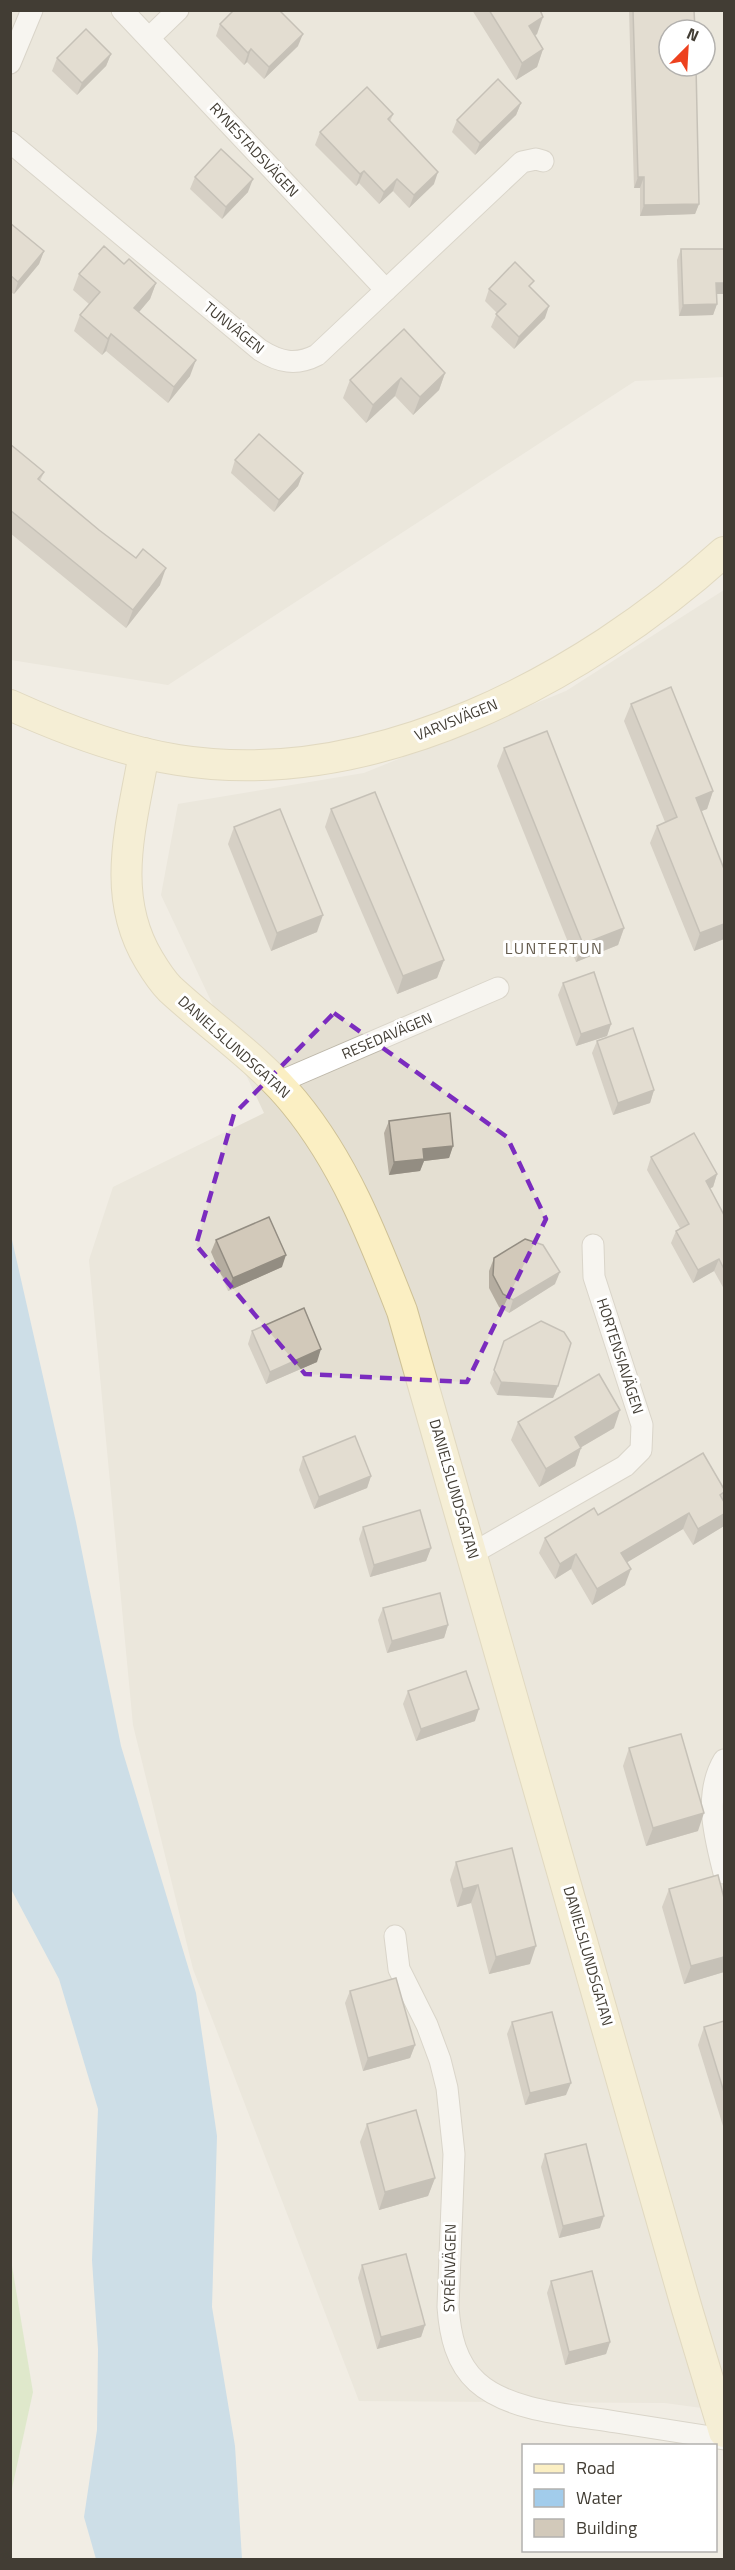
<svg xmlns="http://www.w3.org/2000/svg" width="735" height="2570" font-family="'Titillium Web',sans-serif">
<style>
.residential{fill:#e4dfd2;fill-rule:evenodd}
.green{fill:#cae3ae}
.water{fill:#a2cceb}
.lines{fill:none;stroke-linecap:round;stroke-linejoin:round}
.street-casing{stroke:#beb8aa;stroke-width:23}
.secondary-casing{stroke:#cec196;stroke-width:32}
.street{stroke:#fff;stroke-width:21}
.secondary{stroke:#fbefc3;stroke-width:30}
.wall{fill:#b5ada0}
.shaded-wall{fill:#938d82}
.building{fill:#d2c9ba;stroke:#938d82;stroke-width:1.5}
.marked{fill:none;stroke:#7b2cbf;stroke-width:4.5;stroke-dasharray:12 8;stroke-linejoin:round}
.labels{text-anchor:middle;stroke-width:6;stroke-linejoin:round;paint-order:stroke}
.street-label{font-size:15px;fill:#423d34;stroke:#fff}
.neighbourhood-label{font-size:16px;letter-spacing:1.5px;fill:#645b4c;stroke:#fff}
</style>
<rect width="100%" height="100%" fill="#f1ede4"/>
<g class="residential">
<path d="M10 11H724V377L635 381 168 685 11 660ZM669 30H705V66H669Z"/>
<polygon points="724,590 724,2411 665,2403 359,2401 193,1969 133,1725 89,1260 113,1187 264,1113 161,895 178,804 364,773 566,691"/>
</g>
<polygon class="green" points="11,2260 33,2392 11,2493 10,2493"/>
<polygon class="water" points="10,1231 76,1522 121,1746 196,1993 217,2136 212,2307 235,2446 242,2559 96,2559 84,2517 97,2430 98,2349 92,2260 98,2109 59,1979 11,1889"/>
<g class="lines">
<g class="street-casing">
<g id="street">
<polyline points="122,10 386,290"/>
<polyline points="149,38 178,10"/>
<polyline points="10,63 32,10"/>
<path d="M10 142 260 350C279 362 296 366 317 355L522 162 536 159 543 161"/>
<polyline points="277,1083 498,988"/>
<polyline points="473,1553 625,1466 641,1450 642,1425 594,1277 593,1245"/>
<path d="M724 1760C703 1795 715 1837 724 1873"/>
<path d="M395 1936 399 1969 427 2025 440 2060 447 2088 454 2154 448 2307C450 2335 456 2363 477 2382 510 2412 574 2415 616 2422 652 2428 688 2433 724 2439"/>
</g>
</g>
<g class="secondary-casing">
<g id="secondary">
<path d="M10 705C63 729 120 751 178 760 374 791 583 679 724 552"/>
<path d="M144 753C132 824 109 894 149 960 155 970 162 981 170 989 211 1027 259 1059 294 1102 345 1164 373 1237 402 1311L687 2309 724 2432"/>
</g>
</g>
<use href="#street" class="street"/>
<use href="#secondary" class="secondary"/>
</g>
<g class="wall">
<polygon points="472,10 540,10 537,34 535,36 543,49 537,67 516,80"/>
<polygon points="629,10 694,10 699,204 695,214 640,216 640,188 634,188"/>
<polygon points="220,24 298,46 264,79 247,62 244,65 216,36"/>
<polygon points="111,54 106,66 77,95 52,71 57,58"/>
<polygon points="521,103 516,115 475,155 452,132 457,120"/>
<polygon points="393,114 390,122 434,184 409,208 393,191 379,204 359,183 356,186 315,145 320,132"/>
<polygon points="195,177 248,192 222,219 190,189"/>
<polygon points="10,223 44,251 39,264 14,294 10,292"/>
<polygon points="681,249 717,294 717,304 713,315 679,316 677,260"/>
<polygon points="124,264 156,283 150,299 139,312 190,376 168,403 106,351 102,355 74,331 80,315 89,304 73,290 79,274"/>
<polygon points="531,288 545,318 514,349 491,327 497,313 485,301 489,289"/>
<polygon points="445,373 439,390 413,415 395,396 366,423 343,398 350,380"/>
<polygon points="10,444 44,472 40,481 160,585 126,628 10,533"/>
<polygon points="235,460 303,473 298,486 274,512 231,473"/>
<polygon points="631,704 713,791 707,809 701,811 724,869 724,939 694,951 650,843 657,826 665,822 624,721"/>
<polygon points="504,748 624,928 618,945 576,962 497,766"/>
<polygon points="331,809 444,960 437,978 397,994 325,827"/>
<polygon points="234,827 317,932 271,951 228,844"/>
<polygon points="563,983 611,1024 607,1036 576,1046 558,995"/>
<polygon points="597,1041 654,1090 650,1103 613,1115 592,1053"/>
<polygon points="389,1121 453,1146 449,1158 424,1161 420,1171 389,1175 384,1133"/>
<polygon points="651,1157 717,1174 713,1187 710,1188 724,1215 724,1289 714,1271 693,1283 671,1243 676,1231 680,1228 647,1170"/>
<polygon points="216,1240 282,1267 228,1291 211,1252"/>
<polygon points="494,1258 555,1284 509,1313 499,1307 489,1288 489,1271"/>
<polygon points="252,1331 317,1362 266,1384 248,1344"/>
<polygon points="504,1341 558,1386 553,1398 497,1395 490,1383"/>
<polygon points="518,1422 614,1428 581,1447 575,1466 539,1487 511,1440"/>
<polygon points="303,1457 371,1476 367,1488 314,1509 299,1470"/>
<polygon points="724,1489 724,1495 723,1499 724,1502 724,1526 693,1545 683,1529 627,1562 625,1585 592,1605 571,1569 555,1579 539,1553 545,1538 598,1515"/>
<polygon points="363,1527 431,1548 426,1561 370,1577 359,1539"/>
<polygon points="383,1608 448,1625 444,1638 387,1653 378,1620"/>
<polygon points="408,1691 475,1721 416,1741 403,1704"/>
<polygon points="629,1748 698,1831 646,1846 623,1766"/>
<polygon points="512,1848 530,1964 489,1974 471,1903 457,1907 450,1880 456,1862"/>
<polygon points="669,1889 724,1898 724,1972 684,1984 662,1907"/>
<polygon points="350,1991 415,2045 410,2058 363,2071 345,2003"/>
<polygon points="724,2021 724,2126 723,2126 698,2045 704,2027"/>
<polygon points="512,2022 566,2095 525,2105 507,2034"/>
<polygon points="367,2124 435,2178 428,2196 379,2210 360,2142"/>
<polygon points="545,2154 600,2228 559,2238 541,2167"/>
<polygon points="362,2265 425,2325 421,2337 377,2349 358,2278"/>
<polygon points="551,2281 610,2342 606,2354 565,2365 547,2293"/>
</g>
<g class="shaded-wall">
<polygon points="543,17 537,34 522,43 529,26"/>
<polygon points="303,34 298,46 264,79 269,67"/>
<polygon points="251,49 247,62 244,65 248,53"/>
<polygon points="543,49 537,67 516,80 522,63"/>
<polygon points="111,54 106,66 77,95 82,83"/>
<polygon points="521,103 516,115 475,155 480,143"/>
<polygon points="364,171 359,183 356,186 360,174"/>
<polygon points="438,172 434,184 409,208 414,195"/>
<polygon points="638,177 644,177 640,188 634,188"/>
<polygon points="253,179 248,192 222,219 226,207"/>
<polygon points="397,179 393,191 379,204 384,192"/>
<polygon points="699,204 695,214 640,216 644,205"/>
<polygon points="44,251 39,264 14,294 18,282"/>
<polygon points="156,283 150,299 128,325 134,308"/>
<polygon points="716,283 724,283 724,294 713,294"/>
<polygon points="717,304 713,315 679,316 683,305"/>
<polygon points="549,306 545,318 514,349 519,337"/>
<polygon points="111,334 106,351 102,355 108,339"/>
<polygon points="196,360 190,376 168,403 174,387"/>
<polygon points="445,373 439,390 413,415 420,397"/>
<polygon points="401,378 395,396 366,423 373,405"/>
<polygon points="303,473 298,486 274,512 279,500"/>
<polygon points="166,568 160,585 126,628 133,610"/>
<polygon points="713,791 707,809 689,816 696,798"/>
<polygon points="323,915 317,932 271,951 277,933"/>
<polygon points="724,924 724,939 694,951 700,933"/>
<polygon points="624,928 618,945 576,962 583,944"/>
<polygon points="444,960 437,978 397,994 403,976"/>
<polygon points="611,1024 607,1036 576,1046 581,1034"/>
<polygon points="654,1090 650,1103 613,1115 618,1103"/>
<polygon points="453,1146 449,1158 424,1161 420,1171 389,1175 394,1162 423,1149"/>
<polygon points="717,1174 713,1187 701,1193 706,1181"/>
<polygon points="286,1255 282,1267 228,1291 233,1278"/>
<polygon points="719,1259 714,1271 693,1283 698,1270"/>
<polygon points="560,1272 555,1284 509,1313 513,1300"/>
<polygon points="321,1349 317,1362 266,1384 270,1372"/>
<polygon points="501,1382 558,1386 553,1398 497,1395"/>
<polygon points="620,1410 614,1428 568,1455 575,1437"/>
<polygon points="581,1448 575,1466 539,1487 546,1469"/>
<polygon points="371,1476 367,1488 314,1509 319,1497"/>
<polygon points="689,1513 683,1529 616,1569 621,1553"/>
<polygon points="724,1514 724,1526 693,1545 698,1529"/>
<polygon points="431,1548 426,1561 370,1577 374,1565"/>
<polygon points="576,1554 571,1569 555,1579 560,1564"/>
<polygon points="631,1569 625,1585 592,1605 597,1589"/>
<polygon points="448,1625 444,1638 387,1653 392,1641"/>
<polygon points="479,1709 475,1721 416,1741 421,1729"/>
<polygon points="704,1813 698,1831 646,1846 653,1828"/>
<polygon points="478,1885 471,1903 457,1907 463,1889"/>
<polygon points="536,1946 530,1964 489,1974 496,1957"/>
<polygon points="724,1957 724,1972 684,1984 691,1966"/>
<polygon points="415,2045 410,2058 363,2071 368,2058"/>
<polygon points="571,2083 566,2095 525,2105 530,2093"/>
<polygon points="435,2178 428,2196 379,2210 385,2192"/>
<polygon points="604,2216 600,2228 559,2238 563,2226"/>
<polygon points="425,2325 421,2337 377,2349 381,2337"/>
<polygon points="610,2342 606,2354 565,2365 569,2352"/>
</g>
<g class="building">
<polygon points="234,10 279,10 303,34 269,67 251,49 248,53 220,24"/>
<polygon points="489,10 540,10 543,17 529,26 543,49 522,63"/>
<polygon points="633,10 694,10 695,30 669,30 669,66 696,66 699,204 644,205 644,177 638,177"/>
<polygon points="86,29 111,54 82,83 57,58"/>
<polygon points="498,79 521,103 480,143 457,120"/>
<polygon points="367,87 393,114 388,119 438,172 414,195 397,179 384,192 364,171 360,174 320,132"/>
<polygon points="221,149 253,179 226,207 195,177"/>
<polygon points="10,223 44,251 18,282 10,275"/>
<polygon points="104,246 124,264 129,259 156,283 134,308 196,360 174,387 111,334 108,339 80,315 100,292 79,274"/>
<polygon points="681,249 724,249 724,283 716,283 717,304 683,305"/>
<polygon points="515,262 534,281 529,286 549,306 519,337 496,314 506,304 489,289"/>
<polygon points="404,329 445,373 420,397 401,378 373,405 350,380"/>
<polygon points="259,434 303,473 279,500 235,460"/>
<polygon points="10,444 44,472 38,479 99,530 136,558 143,549 166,568 133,610 10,510"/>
<polygon points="671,687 713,791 696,798 724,869 724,924 700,933 657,826 677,817 631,704"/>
<polygon points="547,731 624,928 583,944 504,748"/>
<polygon points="375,792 444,960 403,976 331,809"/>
<polygon points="280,809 323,915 277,933 234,827"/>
<polygon points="594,972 611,1024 581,1034 563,983"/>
<polygon points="633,1028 654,1090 618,1103 597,1041"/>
<polygon points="450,1113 453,1146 423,1149 424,1159 394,1162 389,1121"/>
<polygon points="694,1133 717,1174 706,1181 724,1215 724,1269 719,1259 698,1270 676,1231 689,1224 651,1157"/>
<polygon points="269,1217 286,1255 233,1278 216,1240"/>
<polygon points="525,1239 543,1245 560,1272 513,1300 503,1294 493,1275 494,1258"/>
<polygon points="304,1308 321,1349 270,1372 252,1331"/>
<polygon points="541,1321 564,1332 571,1343 558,1386 501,1382 494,1370 504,1341"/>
<polygon points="599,1374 620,1410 575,1437 581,1448 546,1469 518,1422"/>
<polygon points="355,1436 371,1476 319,1497 303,1457"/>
<polygon points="703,1453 724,1489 724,1492 720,1495 724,1502 724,1514 698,1529 689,1513 621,1553 631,1569 597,1589 576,1554 560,1564 545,1538 594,1508 598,1515"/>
<polygon points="420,1510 431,1548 374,1565 363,1527"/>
<polygon points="440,1593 448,1625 392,1641 383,1608"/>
<polygon points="466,1671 479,1709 421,1729 408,1691"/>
<polygon points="681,1734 704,1813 653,1828 629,1748"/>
<polygon points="512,1848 536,1946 496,1957 478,1885 463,1889 456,1862"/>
<polygon points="718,1875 724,1898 724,1957 691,1966 669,1889"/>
<polygon points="396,1978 415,2045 368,2058 350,1991"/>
<polygon points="552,2012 571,2083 530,2093 512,2022"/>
<polygon points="724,2021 724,2092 704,2027"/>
<polygon points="416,2110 435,2178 385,2192 367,2124"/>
<polygon points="586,2144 604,2216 563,2226 545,2154"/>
<polygon points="406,2254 425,2325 381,2337 362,2265"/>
<polygon points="592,2271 610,2342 569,2352 551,2281"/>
</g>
<path d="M0 0H735V2570H0ZM334 1013 507 1137 546 1219 467 1382 305 1374 196 1245 234 1114Z" fill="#f1ede4" fill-opacity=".55" fill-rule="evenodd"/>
<path class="marked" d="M334 1013 507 1137 546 1219 467 1382 305 1374 196 1245 234 1114Z"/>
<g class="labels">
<g class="street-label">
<text transform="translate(254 150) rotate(47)" y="5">RYNESTADSVÄGEN</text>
<text transform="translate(234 328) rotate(39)" y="5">TUNVÄGEN</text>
<text transform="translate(456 720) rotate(-22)" y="5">VARVSVÄGEN</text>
<text transform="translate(387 1036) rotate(-23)" y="5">RESEDAVÄGEN</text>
<text transform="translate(234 1047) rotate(42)" y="5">DANIELSLUNDSGATAN</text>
<text transform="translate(620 1356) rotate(72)" y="5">HORTENSIAVÄGEN</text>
<text transform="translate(454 1489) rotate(74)" y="5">DANIELSLUNDSGATAN</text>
<text transform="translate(588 1956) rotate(74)" y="5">DANIELSLUNDSGATAN</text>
<text transform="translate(450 2268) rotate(-89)" y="5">SYRÉNVÄGEN</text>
</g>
<g class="neighbourhood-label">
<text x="554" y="954">LUNTERTUN</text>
</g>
</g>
<rect width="735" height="2570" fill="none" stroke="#423d34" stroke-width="24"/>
<rect x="522" y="2444" width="195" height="108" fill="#ffffff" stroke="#b3b1ae" stroke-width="1.5"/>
<rect x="534" y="2464" width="30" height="9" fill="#fbefc3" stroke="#b3b1ae" stroke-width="1.5"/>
<text x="576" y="2474" font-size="18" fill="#423d34">Road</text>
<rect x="534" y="2489" width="30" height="18" fill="#a2cceb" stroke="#b3b1ae" stroke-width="1.5"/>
<text x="576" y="2504" font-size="18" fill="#423d34">Water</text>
<rect x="534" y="2519" width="30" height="18" fill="#d2c9ba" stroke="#b3b1ae" stroke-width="1.5"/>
<text x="576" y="2534" font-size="18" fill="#423d34">Building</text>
<g transform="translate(687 48) rotate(24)"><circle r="28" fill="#ffffff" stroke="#b3b1ae" stroke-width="1.5"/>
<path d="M0-4.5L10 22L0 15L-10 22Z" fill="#ed411e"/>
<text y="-9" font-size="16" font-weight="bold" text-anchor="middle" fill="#423d34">N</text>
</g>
</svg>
